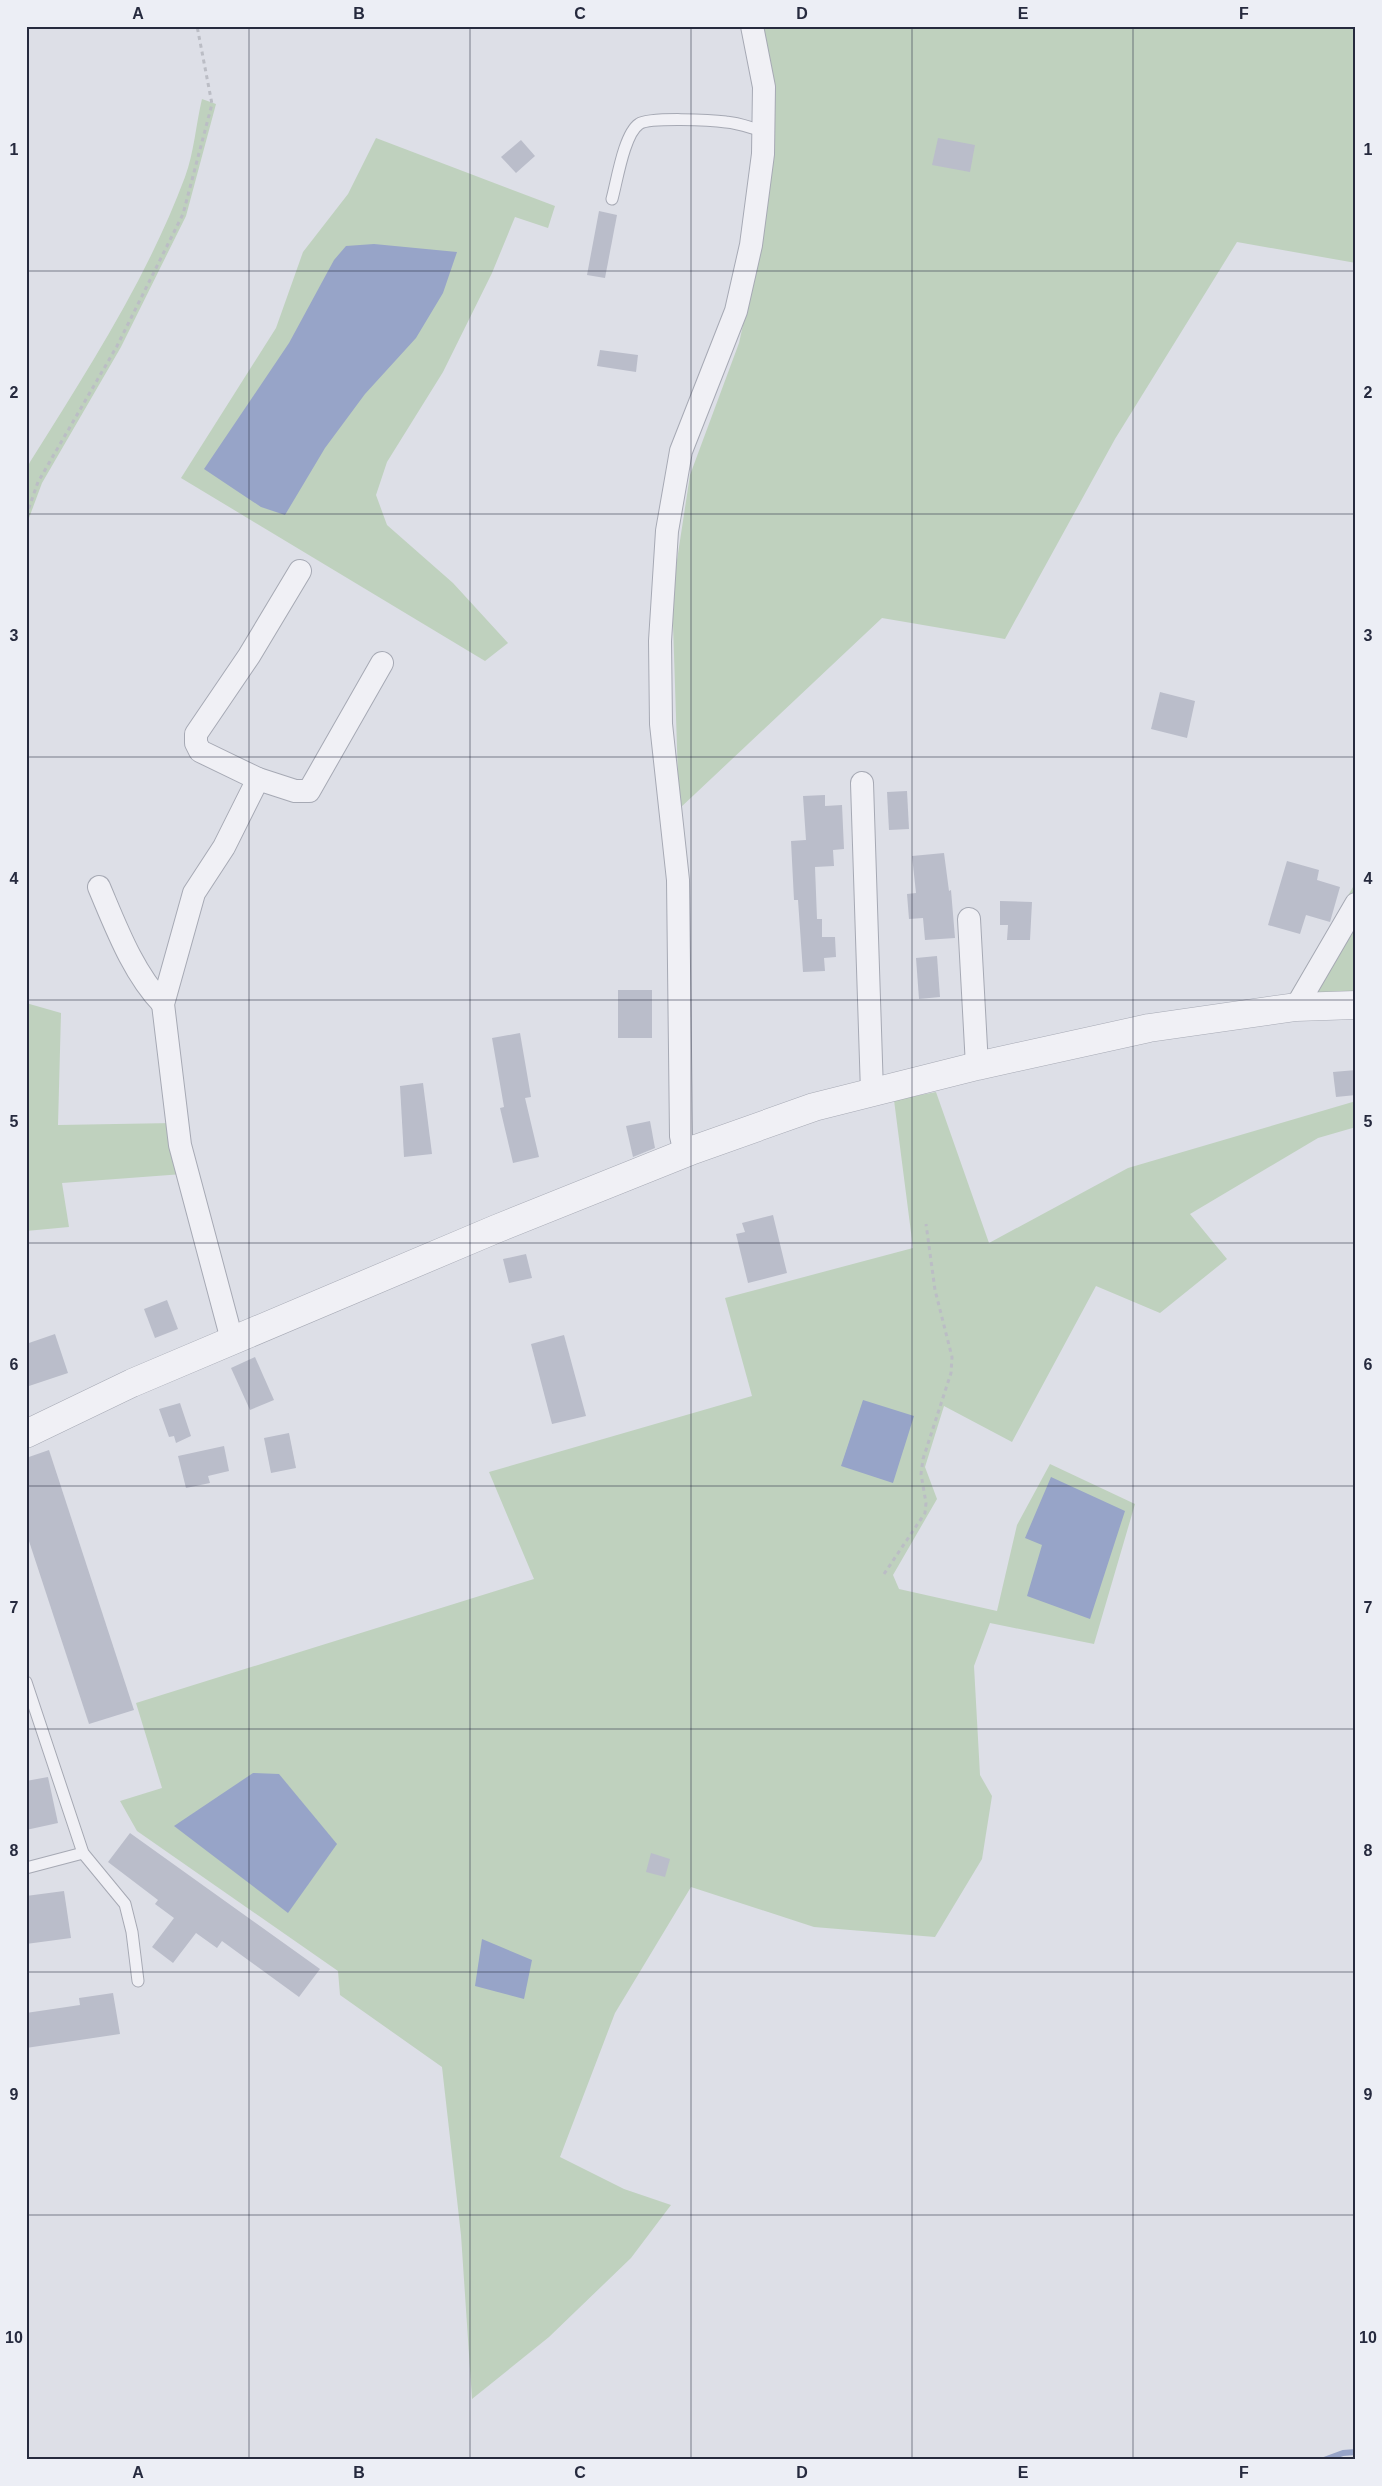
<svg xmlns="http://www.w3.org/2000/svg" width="1382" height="2486" font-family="Arial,sans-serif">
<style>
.green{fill:#bfd1be}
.water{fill:#97a4c8}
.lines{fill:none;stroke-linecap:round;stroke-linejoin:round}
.stream{stroke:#97a4c8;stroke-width:6}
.building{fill:#babdca}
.service-casing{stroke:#a6a9b4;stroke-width:13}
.minor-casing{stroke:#a6a9b4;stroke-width:24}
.tertiary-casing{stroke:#a6a9b4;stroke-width:29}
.path{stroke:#bbbdc5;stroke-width:3;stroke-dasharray:4 4;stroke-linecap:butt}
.service{stroke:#f0f0f5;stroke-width:11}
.minor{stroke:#f0f0f5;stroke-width:22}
.tertiary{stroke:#f0f0f5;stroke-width:28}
.grid{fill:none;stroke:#262a3e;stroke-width:1;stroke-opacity:0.55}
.neatline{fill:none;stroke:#262a3e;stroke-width:2}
.grid-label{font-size:16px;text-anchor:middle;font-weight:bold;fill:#262a3e}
</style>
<rect width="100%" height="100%" fill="#dddfe7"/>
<g class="green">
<polygon points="761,26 1356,26 1356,263 1237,242 1115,439 1005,639 882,618 679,809 672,593 690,475 739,343 762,240 775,143 771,64"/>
<path d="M202 99 216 104 186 216 121 347 42 483 26 526V470L30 462C87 371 147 279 185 177 194 153 196 124 202 99Z"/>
<polygon points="376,138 555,206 548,228 515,217 492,273 443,372 387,462 376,495 387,525 453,583 508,643 485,661 181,478 276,328 303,252 348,194"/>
<polygon points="1356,882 1356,995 1287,999"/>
<polygon points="26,1003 61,1013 58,1125 174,1123 183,1174 62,1183 69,1227 26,1231"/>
<polygon points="936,1092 989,1243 1128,1168 1356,1101 1356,1127 1318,1138 1190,1214 1227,1259 1160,1313 1096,1286 1012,1442 944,1406 925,1467 937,1499 893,1575 899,1589 997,1611 1017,1525 1050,1464 1135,1504 1094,1644 990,1623 974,1666 980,1775 992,1796 982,1859 935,1937 814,1927 691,1887 615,2013 560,2157 624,2189 671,2205 631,2258 549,2337 472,2399 461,2235 442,2067 340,1995 338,1971 137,1831 120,1801 162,1788 136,1703 534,1579 489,1472 752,1396 725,1298 913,1248 894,1100"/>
</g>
<g class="water">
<polygon points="374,244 457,252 443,293 416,338 365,394 325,448 285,515 261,507 204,469 289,343 334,260 346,246"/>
<polygon points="863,1400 914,1416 893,1483 841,1466"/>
<polygon points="1051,1477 1125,1511 1090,1619 1027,1596 1042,1545 1025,1538"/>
<polygon points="253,1773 279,1774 337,1844 288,1913 174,1826"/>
<polygon points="482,1939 532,1960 524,1999 475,1986"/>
</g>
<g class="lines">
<polyline class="stream" points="1324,2460 1343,2453 1356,2452"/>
</g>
<g class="building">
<polygon points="938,138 975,145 970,172 932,165"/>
<polygon points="521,140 535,156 516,173 501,157"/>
<polygon points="599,211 617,215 605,278 587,275"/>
<polygon points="600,350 638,355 636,372 597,366"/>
<polygon points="1160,692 1195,701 1187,738 1151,729"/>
<polygon points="907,791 909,829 889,830 887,792"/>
<polygon points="825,795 825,806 842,805 844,849 833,850 834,866 815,867 817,919 822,919 822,937 835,937 836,957 824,958 825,971 803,972 798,900 794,900 791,841 806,840 803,796"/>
<polygon points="944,853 949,891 951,890 955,938 925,940 923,918 909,919 907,894 916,893 912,856"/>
<polygon points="1287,861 1319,870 1317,880 1340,887 1330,922 1306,915 1300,934 1268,925"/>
<polygon points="1000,901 1032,902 1030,940 1007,940 1008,925 1000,925"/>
<polygon points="937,956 940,997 919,999 916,958"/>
<rect x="618" y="990" width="34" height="48"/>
<polygon points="520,1033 531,1097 525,1098 539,1157 513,1163 500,1108 504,1107 492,1038"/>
<polygon points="1356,1070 1356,1095 1336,1097 1333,1072"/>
<polygon points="423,1083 432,1154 404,1157 400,1086"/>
<polygon points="650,1121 655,1148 633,1157 626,1126"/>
<polygon points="773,1215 787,1273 748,1283 736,1234 745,1232 742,1223"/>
<polygon points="526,1254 532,1278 509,1283 503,1259"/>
<polygon points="167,1300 178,1329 155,1338 144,1309"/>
<polygon points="55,1334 68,1373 26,1387 26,1344"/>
<polygon points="564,1335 586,1416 552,1424 531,1344"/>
<polygon points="255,1357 274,1400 250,1410 231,1368"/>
<polygon points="180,1403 191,1436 176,1443 174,1436 169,1437 159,1409"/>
<polygon points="289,1433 296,1468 271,1473 264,1438"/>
<polygon points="224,1446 229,1471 208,1476 210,1483 186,1488 178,1456"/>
<polygon points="49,1450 134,1710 89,1724 26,1532 26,1458"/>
<polygon points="48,1777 58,1823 26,1830 26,1781"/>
<polygon points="130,1833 320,1969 299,1997 222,1941 217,1948 196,1933 173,1963 152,1947 174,1918 155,1904 158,1900 108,1862"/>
<polygon points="651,1853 670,1859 665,1877 646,1872"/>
<polygon points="64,1891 71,1938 26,1944 26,1896"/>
<polygon points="113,1993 120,2034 26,2048 26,2013 80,2005 79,1998"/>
</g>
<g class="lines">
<g class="service-casing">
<g id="service">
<path d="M612 199C617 181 624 134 639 124 649 117 712 120 726 122 739 123 751 128 763 131"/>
<polyline points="26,1682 83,1853 125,1904 132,1932 138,1981"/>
<polyline points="26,1868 83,1853"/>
</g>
</g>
<g class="minor-casing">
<g id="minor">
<polyline points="258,779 200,751 196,743 196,734 249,656 300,571"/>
<polyline points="862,783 872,1092"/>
<path d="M99 887C116 927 133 973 163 1004"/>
<polyline points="969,919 977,1066"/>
<polyline points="1296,1007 1356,904"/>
<polyline points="685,1153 681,1136 678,880 661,724 660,641 667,531 681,451 736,311 751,245 763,154 764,87 752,26"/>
<polyline points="232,1340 180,1145 163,1004 194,893 224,847 258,779 295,791 309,791 382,663"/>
</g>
</g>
<g class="tertiary-casing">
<polyline id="tertiary" points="26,1434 132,1383 496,1229 693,1150 814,1107 977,1066 1149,1028 1296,1007 1356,1005"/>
</g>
<g class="path">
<polyline points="26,516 38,482 117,346 183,214 212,104 197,26"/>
<polyline points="884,1574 925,1513 926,1503 921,1474 923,1459 951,1373 952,1357 935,1290 926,1224"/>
</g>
<use href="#service" class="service"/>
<use href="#minor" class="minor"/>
<use href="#tertiary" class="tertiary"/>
</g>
<path class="grid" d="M249 26V2460M470 26V2460M691 26V2460M912 26V2460M1133 26V2460M26 271H1356M26 514H1356M26 757H1356M26 1000H1356M26 1243H1356M26 1486H1356M26 1729H1356M26 1972H1356M26 2215H1356"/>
<rect width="1382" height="2486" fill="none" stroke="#eceef5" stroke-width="55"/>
<rect x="28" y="28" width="1326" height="2430" class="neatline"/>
<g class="grid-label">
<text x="138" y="19">A</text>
<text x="359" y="19">B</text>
<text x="580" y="19">C</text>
<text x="802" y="19">D</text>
<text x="1023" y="19">E</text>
<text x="1244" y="19">F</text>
<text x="14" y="155">1</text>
<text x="1368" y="155">1</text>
<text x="14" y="398">2</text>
<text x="1368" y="398">2</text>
<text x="14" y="641">3</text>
<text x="1368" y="641">3</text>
<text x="14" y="884">4</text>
<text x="1368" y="884">4</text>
<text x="14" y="1127">5</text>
<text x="1368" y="1127">5</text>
<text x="14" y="1370">6</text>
<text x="1368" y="1370">6</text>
<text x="14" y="1613">7</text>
<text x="1368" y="1613">7</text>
<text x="14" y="1856">8</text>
<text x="1368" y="1856">8</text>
<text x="14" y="2100">9</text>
<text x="1368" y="2100">9</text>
<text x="14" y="2343">10</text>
<text x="1368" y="2343">10</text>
<text x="138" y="2478">A</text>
<text x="359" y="2478">B</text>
<text x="580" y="2478">C</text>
<text x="802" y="2478">D</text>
<text x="1023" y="2478">E</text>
<text x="1244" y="2478">F</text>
</g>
</svg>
